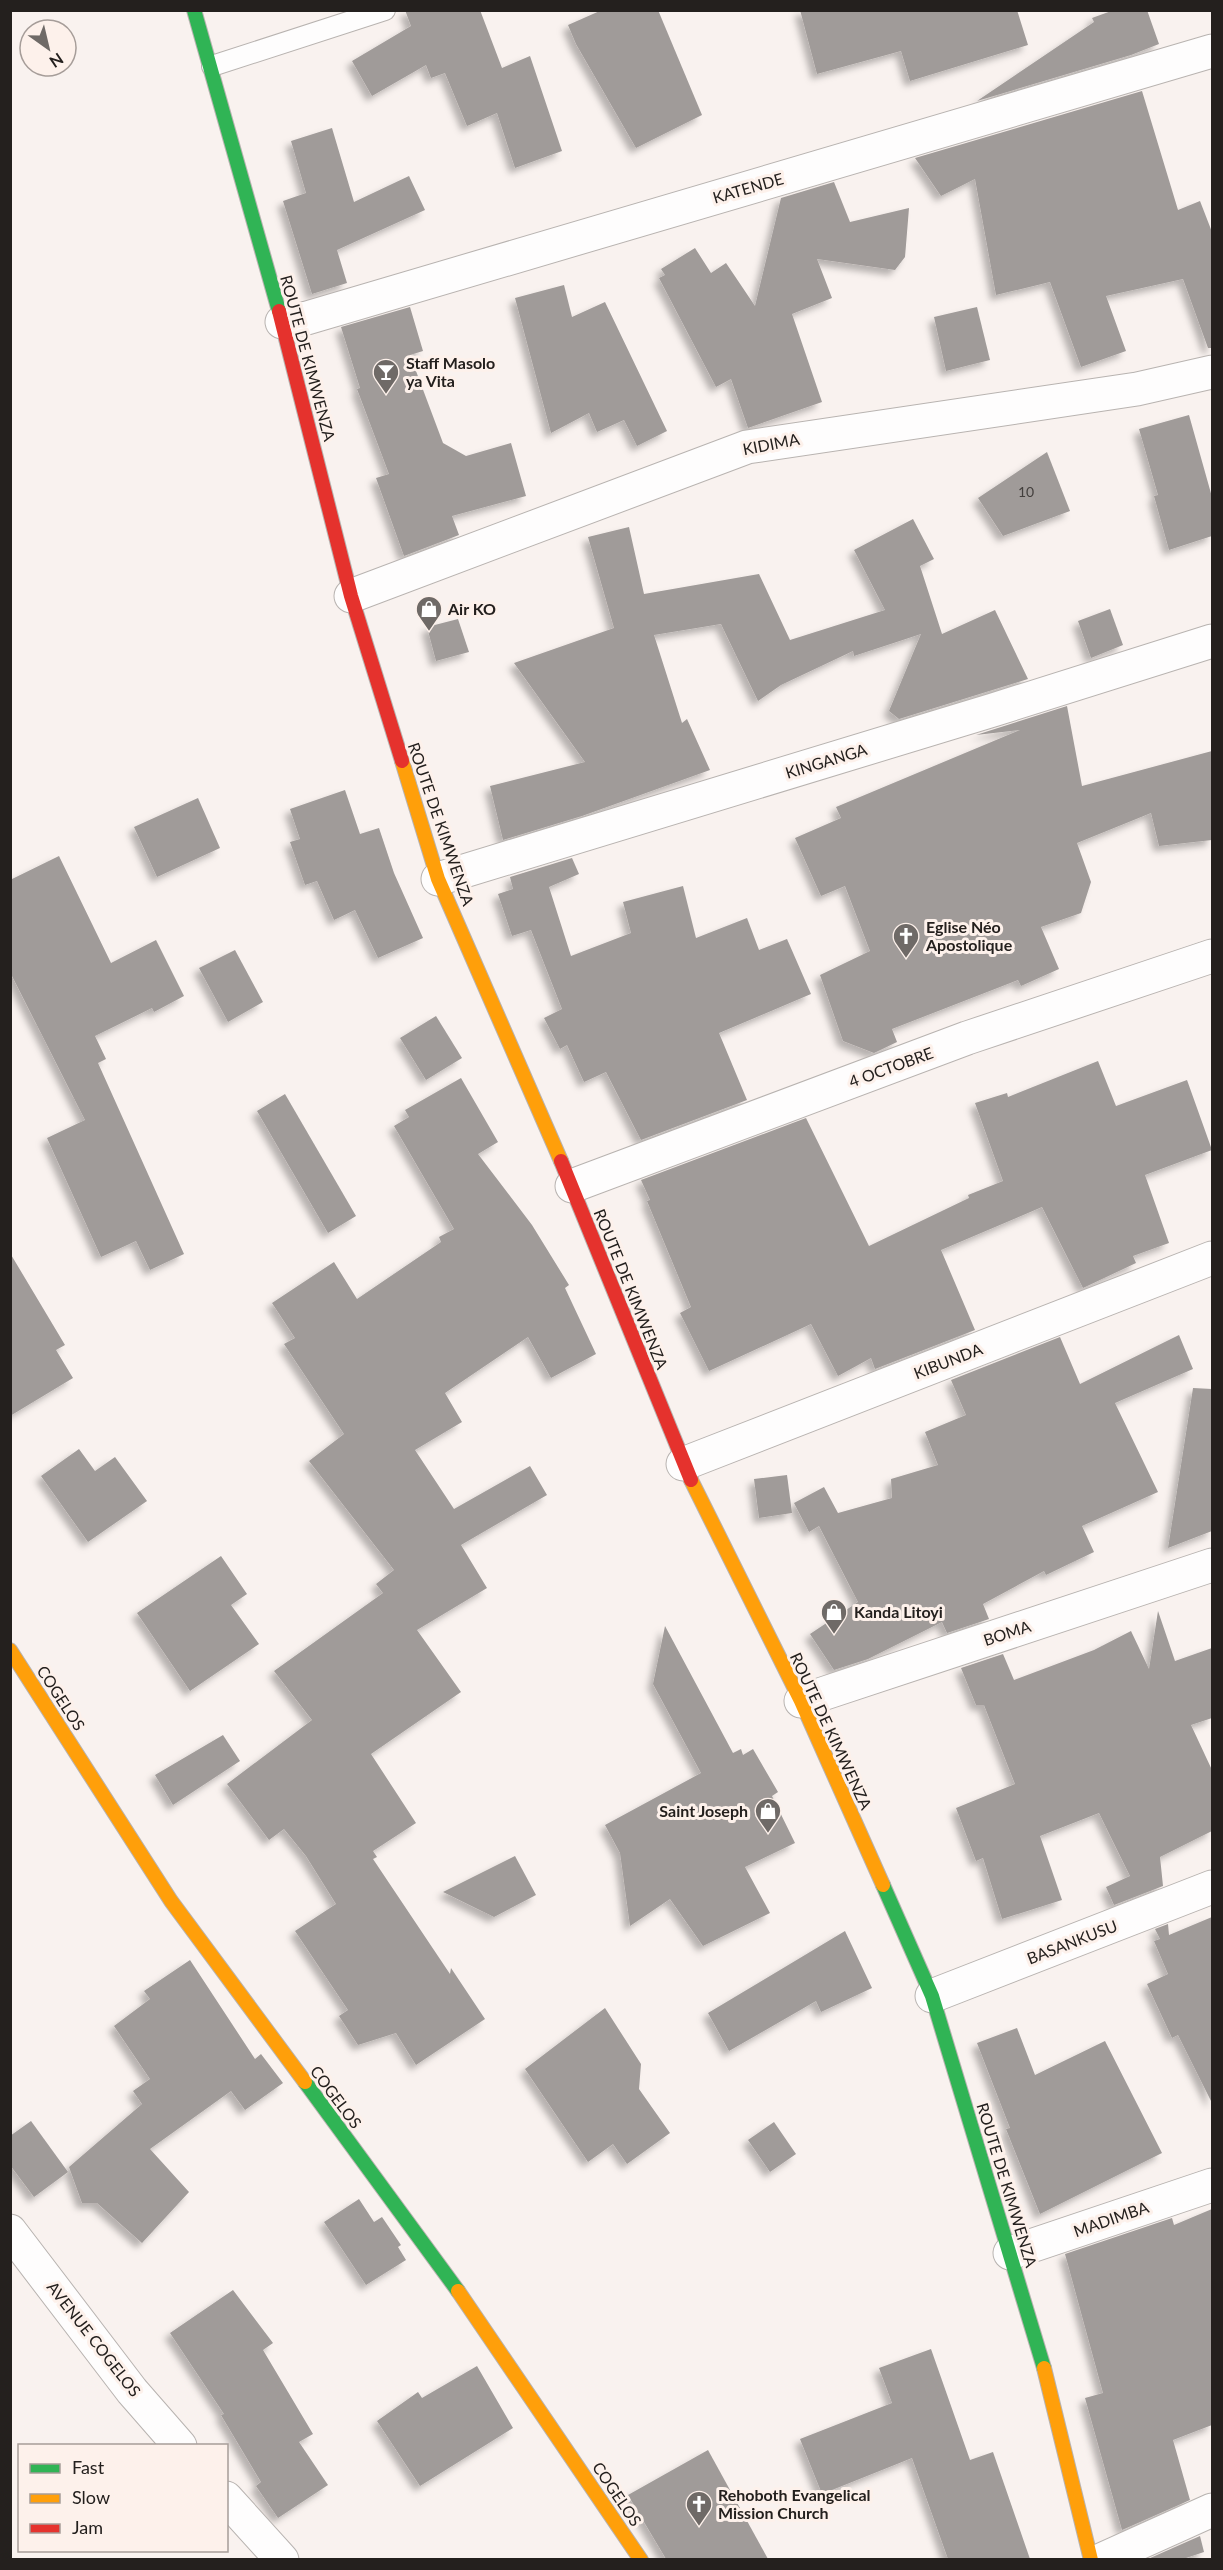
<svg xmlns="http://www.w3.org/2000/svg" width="1223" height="2570" font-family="Lato,sans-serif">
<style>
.building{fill:#a09b99;filter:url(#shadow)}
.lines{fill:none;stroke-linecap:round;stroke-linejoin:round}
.lane-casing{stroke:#b8b3b0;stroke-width:22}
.street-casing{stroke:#b8b3b0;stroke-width:35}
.fast-casing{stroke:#b8b3b0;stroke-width:16}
.slow-casing{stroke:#b8b3b0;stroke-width:16}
.jam-casing{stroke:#b8b3b0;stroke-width:16}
.lane{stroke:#fefdfd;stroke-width:20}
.street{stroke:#fefdfd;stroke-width:33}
.fast{stroke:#30b455;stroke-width:14}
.slow{stroke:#ff9f0a;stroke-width:14}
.jam{stroke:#e5322d;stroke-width:14}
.labels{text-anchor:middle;stroke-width:6;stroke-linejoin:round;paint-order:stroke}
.number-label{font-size:14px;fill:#433f3d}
.street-label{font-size:16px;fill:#24201e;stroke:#fdf1eb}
.poi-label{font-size:16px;font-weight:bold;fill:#24201e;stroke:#fdf1eb;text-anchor:start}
</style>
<defs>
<filter id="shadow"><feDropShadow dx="-5.5" dy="5.5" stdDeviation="3" flood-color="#0004"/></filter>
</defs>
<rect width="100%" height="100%" fill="#f9f2ef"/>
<g class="building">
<polygon points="405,10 480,10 502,68 530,56 562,151 515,168 497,113 467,126 445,73 431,78 426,65 372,96 352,61 411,26"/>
<polygon points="602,10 658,10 702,115 636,148 576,44 568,25"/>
<polygon points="800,10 1017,10 1028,45 910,81 901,51 817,74"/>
<polygon points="1114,10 1147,10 1159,44 1131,55 977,101 1094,22 1092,18"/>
<polygon points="1142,91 1178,210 1200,201 1212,232 1212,348 1208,348 1183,279 1106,296 1126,351 1081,367 1050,282 996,295 975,179 941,196 915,158"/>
<polygon points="332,128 354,202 409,176 425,210 337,250 347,283 312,294 283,201 306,193 291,141"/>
<polygon points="834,182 850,222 909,208 905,257 895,270 817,259 832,298 792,314 822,402 748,428 731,379 716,387 659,278 665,275 661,269 695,248 711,273 726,263 755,306 781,198"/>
<polygon points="564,285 572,317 605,302 667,431 637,446 624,420 597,432 589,413 551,433 515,298"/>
<polygon points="410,307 423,351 410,355 443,443 466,456 511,443 526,496 452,516 459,535 404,556 376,478 389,474 357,389 360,388 341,327"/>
<polygon points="977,307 990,360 946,371 934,317"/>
<polygon points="1189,415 1212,497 1212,536 1169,550 1154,496 1158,495 1139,429"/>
<polygon points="1047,452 1070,511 1003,536 978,498"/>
<polygon points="913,519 934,559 920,566 942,634 995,610 1028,679 899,719 889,711 921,634 854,656 853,651 781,685 758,701 721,624 654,635 682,723 687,719 710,770 582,816 503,840 490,786 585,762 514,663 614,628 588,537 629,527 644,594 759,574 790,640 885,610 854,550"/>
<polygon points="1110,609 1123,645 1091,658 1078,621"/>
<polygon points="458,619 469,652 436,661 427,627"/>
<polygon points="1067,706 1082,786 1212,751 1212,840 1159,846 1151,813 1077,843 1091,882 1081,913 1041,927 1059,969 1021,986 1018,980 892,1029 897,1042 874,1053 843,1041 820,975 870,951 845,886 821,896 795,838 841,818 836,807 1020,730 976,735"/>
<polygon points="345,790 360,834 379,828 394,873 423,938 378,958 355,910 334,920 317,881 305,885 290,842 300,839 290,809"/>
<polygon points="198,798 220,848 157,877 134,827"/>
<polygon points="59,856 111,963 156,940 184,996 154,1012 152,1008 95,1036 106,1059 98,1063 184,1254 150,1270 136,1241 101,1257 47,1138 85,1120 10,972 10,880"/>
<polygon points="572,858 579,874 549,887 571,956 631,933 623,902 683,886 696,938 747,918 759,950 787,939 811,994 719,1033 747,1100 641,1140 606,1072 584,1082 567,1045 560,1049 544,1018 562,1009 531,930 512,936 498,894 513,889 510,877"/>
<polygon points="235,950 263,1002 228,1022 199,968"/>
<polygon points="436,1016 462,1058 426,1080 400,1038"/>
<polygon points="1098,1061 1116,1106 1187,1080 1212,1150 1145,1175 1169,1243 1133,1256 1136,1263 1083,1288 1042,1207 941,1250 975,1330 875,1369 871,1358 838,1376 811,1324 709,1371 680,1313 691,1307 647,1201 650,1200 641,1180 806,1118 869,1246 969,1198 968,1195 1003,1181 975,1103 1007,1093 1008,1097"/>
<polygon points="461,1078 498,1142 478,1154 532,1225 569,1285 565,1288 596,1354 551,1378 528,1337 445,1393 462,1422 415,1450 454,1509 530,1466 547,1495 461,1545 487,1588 417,1630 461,1692 371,1754 416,1823 373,1851 377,1857 373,1859 450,1974 451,1968 485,2019 416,2065 396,2033 358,2045 339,2016 348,2010 295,1931 336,1904 306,1856 284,1829 269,1840 227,1784 312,1720 274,1671 383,1593 376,1584 394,1570 309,1461 344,1434 284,1344 295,1338 272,1303 334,1262 357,1299 441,1242 439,1237 454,1229 394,1126 409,1117 405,1110"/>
<polygon points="285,1094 356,1216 328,1233 257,1111"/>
<polygon points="10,1253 65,1345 56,1350 73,1378 10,1416"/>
<polygon points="1179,1335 1193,1369 1115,1403 1158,1492 1082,1526 1094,1552 1046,1575 1044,1571 983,1604 989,1619 947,1633 942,1622 868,1659 834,1670 810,1634 858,1602 819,1526 809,1532 794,1503 824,1487 838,1513 892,1498 891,1479 938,1465 925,1432 966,1415 951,1380 1060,1337 1080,1384"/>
<polygon points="1193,1388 1212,1389 1212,1531 1168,1548"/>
<polygon points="79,1449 95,1471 115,1457 147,1501 88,1542 41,1476"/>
<polygon points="787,1475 792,1513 759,1518 754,1479"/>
<polygon points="221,1556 247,1594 231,1605 259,1644 190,1691 137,1613"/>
<polygon points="1158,1611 1175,1661 1212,1648 1212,1718 1191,1725 1212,1770 1212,1831 1160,1857 1163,1886 1114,1905 1106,1887 1130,1876 1099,1813 1040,1836 1062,1900 1002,1919 983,1858 976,1861 956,1808 1015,1784 984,1705 976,1705 961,1668 1003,1654 1014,1680 1094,1650 1131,1631 1149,1669"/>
<polygon points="665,1626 733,1753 741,1749 743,1755 753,1749 778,1792 772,1796 795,1843 745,1867 770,1913 703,1946 670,1899 630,1926 620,1853 605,1825 701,1773 653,1684"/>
<polygon points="223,1735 240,1761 173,1805 155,1775"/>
<polygon points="515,1856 536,1895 494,1917 443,1892"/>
<polygon points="1212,1917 1212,2103 1178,2035 1172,2038 1147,1984 1168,1974 1154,1941 1160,1939 1155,1929 1168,1924 1169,1935"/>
<polygon points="845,1931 872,1988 821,2012 816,2001 729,2051 708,2013"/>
<polygon points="190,1960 255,2059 261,2054 283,2083 245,2110 231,2091 150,2149 189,2192 142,2243 97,2203 82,2203 69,2167 142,2104 133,2091 150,2079 114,2026 150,1999 144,1991"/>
<polygon points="605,2008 641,2064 639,2089 670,2133 627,2164 613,2144 588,2162 525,2069"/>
<polygon points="1017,2028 1035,2075 1105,2041 1162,2153 1040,2214 1006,2129 1010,2128 977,2043"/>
<polygon points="31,2121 68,2172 34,2197 10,2165 10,2136"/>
<polygon points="774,2122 796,2154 770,2172 748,2140"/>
<polygon points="359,2199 374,2222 382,2217 401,2245 398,2247 406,2260 366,2285 324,2222"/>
<polygon points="1212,2209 1212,2425 1173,2440 1190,2500 1122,2530 1085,2398 1103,2393 1065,2254 1172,2218 1174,2225"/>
<polygon points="233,2290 273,2343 263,2350 313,2434 299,2442 328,2485 278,2518 256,2486 261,2482 221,2415 224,2414 170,2333"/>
<polygon points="931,2349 970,2460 993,2452 1030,2559 948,2559 912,2458 822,2494 800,2439 892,2403 879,2368"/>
<polygon points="477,2366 513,2428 420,2486 377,2421 418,2392 422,2398"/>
<polygon points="708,2450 768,2559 666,2559 628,2495"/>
<polygon points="1200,2536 1204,2552 1183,2559 1148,2559"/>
</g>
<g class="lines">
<g class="lane-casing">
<polyline id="lane" points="212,66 385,10"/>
</g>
<g class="street-casing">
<g id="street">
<polyline points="282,322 307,318 1212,51"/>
<polyline points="351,596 747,447 1137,389 1212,372"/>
<polyline points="438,879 993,710 1212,641"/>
<polyline points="572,1186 967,1038 1212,956"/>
<polyline points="683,1464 1212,1258"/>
<polyline points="801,1701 1212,1565"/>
<polyline points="932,1996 1212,1887"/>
<polyline points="10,2231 132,2391 180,2446"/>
<polyline points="1010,2253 1212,2185"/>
<polyline points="226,2498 282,2560"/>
<polyline points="1101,2560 1212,2510"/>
</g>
</g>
<g class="fast-casing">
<g id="fast">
<polyline points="194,10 279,311"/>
<polyline points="883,1885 932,1996 1044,2368"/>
<polyline points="305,2082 458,2291"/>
</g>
</g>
<g class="slow-casing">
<g id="slow">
<polyline points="402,761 438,879 561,1161"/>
<polyline points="691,1480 801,1701 883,1885"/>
<polyline points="10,1650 171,1901 305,2082"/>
<polyline points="458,2291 641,2560"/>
<polyline points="1044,2368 1091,2560"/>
</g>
</g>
<g class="jam-casing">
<g id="jam">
<polyline points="279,311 351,596 402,761"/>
<polyline points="561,1161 691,1480"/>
</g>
</g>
<use href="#lane" class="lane"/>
<use href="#street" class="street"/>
<use href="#fast" class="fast"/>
<use href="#slow" class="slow"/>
<use href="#jam" class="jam"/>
</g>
<defs>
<g id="bar-pin" transform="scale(1.35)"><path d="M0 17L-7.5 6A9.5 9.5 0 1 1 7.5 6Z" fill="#6f6a67" stroke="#fdf1eb"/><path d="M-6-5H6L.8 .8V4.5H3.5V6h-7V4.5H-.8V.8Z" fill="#fff"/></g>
<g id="shop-pin" transform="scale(1.35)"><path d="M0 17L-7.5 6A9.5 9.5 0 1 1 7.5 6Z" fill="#6f6a67" stroke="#fdf1eb"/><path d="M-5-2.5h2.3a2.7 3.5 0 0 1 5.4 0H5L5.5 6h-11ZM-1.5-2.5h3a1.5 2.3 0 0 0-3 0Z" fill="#fff"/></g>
<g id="church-pin" transform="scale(1.35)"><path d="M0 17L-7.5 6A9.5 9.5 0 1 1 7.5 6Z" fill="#6f6a67" stroke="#fdf1eb"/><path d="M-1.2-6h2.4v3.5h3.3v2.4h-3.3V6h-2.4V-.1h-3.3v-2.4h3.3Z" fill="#fff"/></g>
</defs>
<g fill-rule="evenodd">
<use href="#bar-pin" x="386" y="372"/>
<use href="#shop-pin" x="429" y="609"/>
<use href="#church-pin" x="906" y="936"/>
<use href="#shop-pin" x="834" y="1612"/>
<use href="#shop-pin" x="768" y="1811"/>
<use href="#church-pin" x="699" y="2504"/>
</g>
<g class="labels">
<g class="number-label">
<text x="1026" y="497">10</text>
</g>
<g class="street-label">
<text transform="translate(748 188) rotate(-16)" y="6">KATENDE</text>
<text transform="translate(308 358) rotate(75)" y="6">ROUTE DE KIMWENZA</text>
<text transform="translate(771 444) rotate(-11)" y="6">KIDIMA</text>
<text transform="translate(826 761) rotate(-17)" y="6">KINGANGA</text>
<text transform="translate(441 824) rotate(71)" y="6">ROUTE DE KIMWENZA</text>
<text transform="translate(891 1067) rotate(-20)" y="6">4 OCTOBRE</text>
<text transform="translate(631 1289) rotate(68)" y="6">ROUTE DE KIMWENZA</text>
<text transform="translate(948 1361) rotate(-21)" y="6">KIBUNDA</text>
<text transform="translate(1007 1633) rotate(-18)" y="6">BOMA</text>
<text transform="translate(61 1698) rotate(57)" y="6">COGELOS</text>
<text transform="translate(831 1731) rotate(65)" y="6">ROUTE DE KIMWENZA</text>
<text transform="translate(1072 1942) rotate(-21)" y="6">BASANKUSU</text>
<text transform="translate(336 2097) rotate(53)" y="6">COGELOS</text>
<text transform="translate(1007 2185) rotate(73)" y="6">ROUTE DE KIMWENZA</text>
<text transform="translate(1111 2219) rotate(-19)" y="6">MADIMBA</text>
<text transform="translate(94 2339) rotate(52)" y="6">AVENUE COGELOS</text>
<text transform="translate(617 2494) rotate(56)" y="6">COGELOS</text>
</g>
<g class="poi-label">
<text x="406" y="369">Staff Masolo<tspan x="406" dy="18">ya Vita</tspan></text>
<text x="448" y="615">Air KO</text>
<text x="926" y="933">Eglise Néo<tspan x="926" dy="18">Apostolique</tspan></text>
<text x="854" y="1618">Kanda Litoyi</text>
<text x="748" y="1817" text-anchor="end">Saint Joseph</text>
<text x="718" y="2501">Rehoboth Evangelical<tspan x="718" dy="18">Mission Church</tspan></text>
</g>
</g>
<rect width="1223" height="2570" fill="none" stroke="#24201e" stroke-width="24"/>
<rect x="18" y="2444" width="210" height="108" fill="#fdf1eb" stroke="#a69d99" stroke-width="1.5"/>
<rect x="30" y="2464" width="30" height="9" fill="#30b455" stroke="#a69d99" stroke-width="1.5"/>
<text x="72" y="2474" font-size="18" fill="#24201e">Fast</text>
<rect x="30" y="2494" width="30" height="9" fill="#ff9f0a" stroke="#a69d99" stroke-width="1.5"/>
<text x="72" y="2504" font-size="18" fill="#24201e">Slow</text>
<rect x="30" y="2524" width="30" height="9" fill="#e5322d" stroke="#a69d99" stroke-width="1.5"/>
<text x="72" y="2534" font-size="18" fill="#24201e">Jam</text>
<g transform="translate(48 48) rotate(146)"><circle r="28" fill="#fdf1eb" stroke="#a69d99" stroke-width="1.5"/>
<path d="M0-4.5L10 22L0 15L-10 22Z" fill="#6f6a67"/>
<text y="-9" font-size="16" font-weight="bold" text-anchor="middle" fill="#24201e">N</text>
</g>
</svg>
